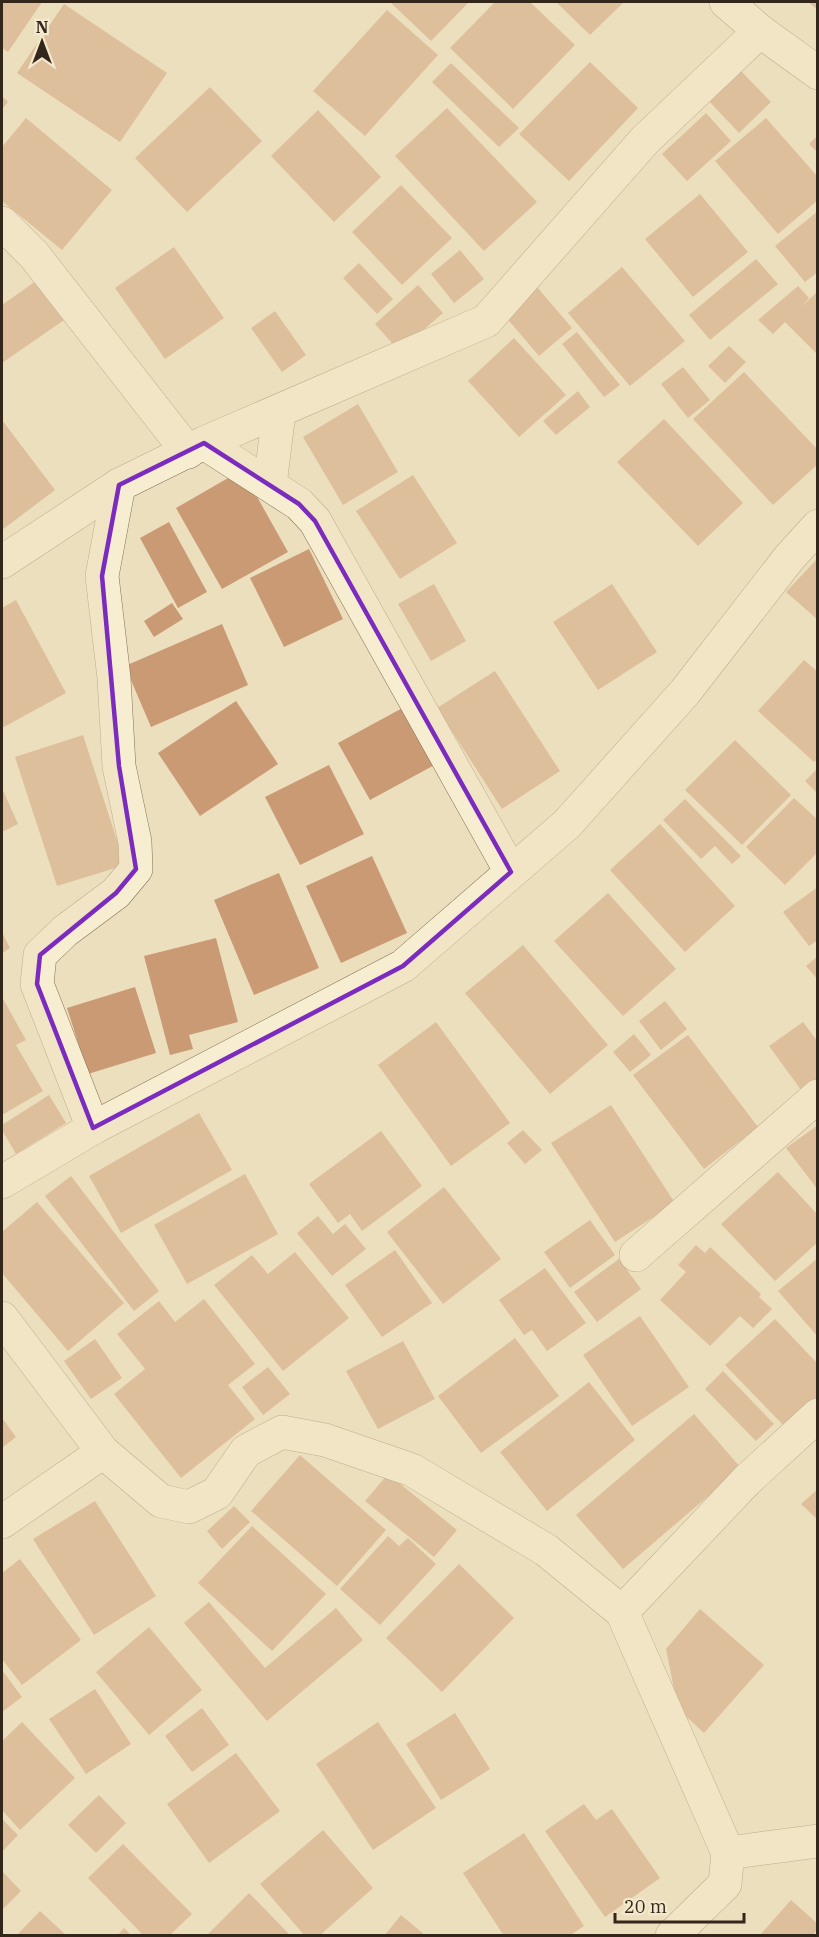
<svg xmlns="http://www.w3.org/2000/svg" width="819" height="1937" font-family="'IBM Plex Serif',serif">
<style>
.building{fill:#c99a74}
.lines{fill:none;stroke-linecap:round;stroke-linejoin:round}
.street-casing{stroke:#837057;stroke-width:34}
.street{stroke:#f7edd0;stroke-width:33}
.marked{fill:none;stroke:#7b2cbf;stroke-width:4.5;stroke-linejoin:round}
</style>
<rect width="100%" height="100%" fill="#ecdfbd"/>
<g class="building">
<polygon points="2,2 42,2 8,52 2,48"/>
<polygon points="390,2 469,2 431,41"/>
<polygon points="495,2 530,2 575,45 513,109 450,48"/>
<polygon points="556,2 624,2 590,35"/>
<polygon points="808,2 818,2 818,10"/>
<polygon points="64,4 167,73 120,142 17,73"/>
<polygon points="387,10 438,55 365,136 313,91"/>
<polygon points="590,62 638,108 569,181 519,134"/>
<polygon points="451,63 519,128 499,147 432,82"/>
<polygon points="740,70 771,102 739,133 708,100"/>
<polygon points="210,87 262,141 187,212 135,158"/>
<polygon points="2,96 8,102 2,109"/>
<polygon points="447,108 537,202 484,251 395,156"/>
<polygon points="318,110 381,177 334,222 271,156"/>
<polygon points="706,113 731,141 687,181 662,154"/>
<polygon points="26,118 112,190 62,250 2,201 2,147"/>
<polygon points="766,118 818,177 818,200 778,234 715,161"/>
<polygon points="818,135 818,153 809,144"/>
<polygon points="401,185 452,238 402,285 352,232"/>
<polygon points="700,194 748,252 693,297 645,239"/>
<polygon points="818,211 818,272 805,282 775,246"/>
<polygon points="174,247 224,318 165,359 115,288"/>
<polygon points="460,250 484,279 454,303 431,274"/>
<polygon points="756,259 778,284 710,340 689,315"/>
<polygon points="359,263 393,299 377,314 343,278"/>
<polygon points="622,267 685,341 630,386 568,313"/>
<polygon points="39,279 67,318 2,363 2,305"/>
<polygon points="418,285 443,313 399,351 375,324"/>
<polygon points="798,286 809,298 801,307 818,291 818,355 785,322 773,334 758,320"/>
<polygon points="537,287 572,328 539,356 504,315"/>
<polygon points="275,311 306,355 282,372 251,328"/>
<polygon points="577,332 620,385 604,397 562,344"/>
<polygon points="514,338 566,395 519,437 468,381"/>
<polygon points="729,346 746,362 725,383 708,366"/>
<polygon points="683,367 710,400 688,418 661,384"/>
<polygon points="744,372 818,450 818,464 773,505 693,419"/>
<polygon points="578,391 590,407 556,435 543,421"/>
<polygon points="358,404 398,472 343,505 303,437"/>
<polygon points="664,419 743,503 698,546 617,462"/>
<polygon points="2,420 55,490 2,530"/>
<polygon points="242,470 288,552 222,589 176,508"/>
<polygon points="413,475 457,543 400,579 356,511"/>
<polygon points="169,522 207,592 178,608 140,538"/>
<polygon points="309,549 343,619 284,647 250,578"/>
<polygon points="818,558 818,620 786,592"/>
<polygon points="434,584 466,641 431,661 398,604"/>
<polygon points="612,584 657,652 598,690 553,622"/>
<polygon points="16,600 66,693 2,728 2,608"/>
<polygon points="172,603 183,619 154,637 144,621"/>
<polygon points="222,624 248,685 151,727 125,666"/>
<polygon points="804,660 818,672 818,759 814,762 758,711"/>
<polygon points="495,671 560,771 502,809 437,708"/>
<polygon points="236,701 278,764 200,816 158,753"/>
<polygon points="408,705 440,762 370,800 338,743"/>
<polygon points="83,735 125,865 57,886 15,757"/>
<polygon points="735,740 791,795 742,845 685,790"/>
<polygon points="329,765 364,834 300,865 265,797"/>
<polygon points="818,768 818,794 805,781"/>
<polygon points="2,788 18,824 2,832"/>
<polygon points="794,798 818,820 818,852 785,885 746,847"/>
<polygon points="685,799 741,856 732,864 715,846 701,859 663,820"/>
<polygon points="660,824 735,906 685,952 610,870"/>
<polygon points="372,856 407,933 341,963 306,886"/>
<polygon points="279,873 319,968 254,995 214,900"/>
<polygon points="818,887 818,940 809,946 783,912"/>
<polygon points="608,893 676,969 623,1016 554,941"/>
<polygon points="2,932 10,948 2,953"/>
<polygon points="216,938 238,1022 189,1035 193,1049 170,1055 144,956"/>
<polygon points="523,945 608,1045 550,1094 465,993"/>
<polygon points="818,956 818,980 806,966"/>
<polygon points="135,987 156,1053 88,1074 67,1008"/>
<polygon points="2,997 26,1040 16,1045 43,1091 2,1115"/>
<polygon points="665,1001 687,1029 661,1050 639,1021"/>
<polygon points="436,1022 510,1123 451,1166 378,1065"/>
<polygon points="803,1022 818,1042 818,1084 804,1094 769,1046"/>
<polygon points="634,1034 651,1055 630,1072 613,1052"/>
<polygon points="688,1035 758,1127 704,1169 633,1075"/>
<polygon points="49,1095 66,1123 16,1154 2,1130 2,1125"/>
<polygon points="611,1105 675,1203 615,1242 551,1143"/>
<polygon points="199,1113 232,1170 121,1233 89,1176"/>
<polygon points="818,1125 818,1190 786,1148"/>
<polygon points="523,1130 542,1150 525,1164 507,1143"/>
<polygon points="381,1131 422,1186 362,1231 350,1214 338,1223 309,1184"/>
<polygon points="778,1172 818,1215 818,1242 775,1281 721,1224"/>
<polygon points="245,1174 278,1234 187,1284 154,1225"/>
<polygon points="71,1176 159,1291 134,1311 45,1196"/>
<polygon points="444,1187 501,1259 443,1304 387,1232"/>
<polygon points="37,1202 124,1303 68,1351 2,1273 2,1232"/>
<polygon points="318,1216 333,1234 345,1224 366,1249 332,1276 297,1233"/>
<polygon points="590,1220 615,1255 570,1288 544,1252"/>
<polygon points="696,1245 705,1253 710,1247 761,1294 759,1297 772,1309 753,1328 740,1316 710,1346 660,1300 686,1272 678,1265"/>
<polygon points="395,1250 432,1303 382,1337 345,1285"/>
<polygon points="295,1252 349,1318 283,1371 214,1285 252,1255 268,1274"/>
<polygon points="818,1258 818,1337 778,1291"/>
<polygon points="619,1259 641,1289 597,1322 574,1292"/>
<polygon points="545,1268 586,1323 547,1351 532,1330 524,1335 499,1300"/>
<polygon points="204,1299 255,1364 228,1385 255,1419 181,1478 114,1394 145,1369 117,1334 159,1301 175,1322"/>
<polygon points="640,1316 689,1387 632,1426 583,1355"/>
<polygon points="775,1319 818,1364 818,1397 785,1427 725,1365"/>
<polygon points="515,1338 559,1396 481,1453 438,1396"/>
<polygon points="95,1339 122,1378 91,1399 64,1361"/>
<polygon points="403,1341 435,1399 378,1429 346,1371"/>
<polygon points="268,1367 290,1394 263,1415 242,1387"/>
<polygon points="723,1371 774,1424 756,1441 705,1389"/>
<polygon points="589,1382 635,1440 547,1511 500,1452"/>
<polygon points="694,1414 741,1468 623,1569 576,1515"/>
<polygon points="2,1418 16,1437 2,1448"/>
<polygon points="300,1455 386,1530 337,1586 251,1511"/>
<polygon points="388,1474 457,1530 434,1557 365,1501"/>
<polygon points="818,1489 818,1520 801,1504"/>
<polygon points="95,1501 156,1596 94,1635 33,1539"/>
<polygon points="234,1506 250,1522 222,1549 207,1531"/>
<polygon points="252,1526 326,1594 272,1651 198,1583"/>
<polygon points="388,1536 399,1546 408,1538 436,1564 380,1625 340,1589"/>
<polygon points="20,1559 81,1640 22,1685 2,1659 2,1573"/>
<polygon points="459,1564 514,1618 442,1692 386,1638"/>
<polygon points="209,1602 265,1668 336,1608 363,1640 267,1721 184,1623"/>
<polygon points="700,1609 764,1665 704,1733 678,1709 666,1649"/>
<polygon points="149,1627 202,1690 149,1735 96,1672"/>
<polygon points="2,1670 22,1697 2,1712"/>
<polygon points="95,1689 131,1744 86,1774 49,1719"/>
<polygon points="202,1708 229,1745 192,1772 165,1736"/>
<polygon points="455,1713 490,1769 441,1800 406,1744"/>
<polygon points="22,1722 75,1778 20,1830 2,1810 2,1741"/>
<polygon points="378,1722 436,1808 373,1850 316,1764"/>
<polygon points="236,1753 280,1811 209,1863 167,1804"/>
<polygon points="99,1795 126,1823 96,1853 68,1825"/>
<polygon points="584,1804 596,1820 612,1809 660,1878 605,1917 545,1831"/>
<polygon points="2,1819 18,1835 2,1852"/>
<polygon points="323,1830 373,1888 319,1936 305,1936 260,1884"/>
<polygon points="524,1833 584,1926 569,1936 504,1936 463,1873"/>
<polygon points="123,1844 192,1914 169,1936 144,1936 88,1878"/>
<polygon points="2,1871 21,1891 2,1910"/>
<polygon points="249,1893 291,1936 206,1936"/>
<polygon points="791,1900 818,1924 818,1929 812,1936 759,1936"/>
<polygon points="40,1911 67,1936 16,1936"/>
<polygon points="401,1915 426,1936 384,1936"/>
<polygon points="124,1928 132,1936 117,1936"/>
</g>
<g class="lines">
<g class="street-casing">
<g id="street">
<polyline points="726,2 760,31 818,73"/>
<polyline points="2,223 34,255 188,452"/>
<polyline points="204,443 299,504 315,521 511,872"/>
<polyline points="270,485 279,412"/>
<polyline points="2,562 119,485 204,443 486,321 645,140 760,31"/>
<polyline points="93,1128 37,984 40,955 65,931 116,893 136,869 135,842 119,766 114,678 102,576 119,485"/>
<polyline points="2,1182 93,1128 403,966 567,824 685,692 789,558 818,526"/>
<polyline points="636,1255 818,1096"/>
<polyline points="2,1318 103,1452 161,1501 189,1507 217,1493 246,1451 282,1432 325,1440 412,1470 546,1550 622,1612 728,1853 725,1884 672,1936"/>
<polyline points="2,1522 103,1452"/>
<polyline points="622,1612 747,1480 818,1415"/>
<polyline points="728,1853 818,1841"/>
</g>
</g>
<use href="#street" class="street"/>
</g>
<path d="M0 0H819V1937H0ZM204 443 299 504 315 521 511 872 403 966 93 1128 37 984 40 955 116 893 136 869 119 766 102 576 119 485Z" fill="#ecdfbd" fill-opacity=".55" fill-rule="evenodd"/>
<path class="marked" d="M204 443 299 504 315 521 511 872 403 966 93 1128 37 984 40 955 116 893 136 869 119 766 102 576 119 485Z"/>
<rect width="819" height="1937" fill="none" stroke="#33271b" stroke-width="6"/>
<g transform="translate(42 42)" stroke="#f4e9cd" stroke-width="4.5" paint-order="stroke">
<path d="M0-4.5L10 22L0 15L-10 22Z" fill="#33271b"/>
<text y="-9" font-size="16" font-weight="bold" text-anchor="middle" fill="#33271b">N</text>
</g>
<path d="M615 1913v9h129v-9" fill="none" stroke="#33271b" stroke-width="3"/>
<text x="624" y="1913" font-size="18" fill="#33271b" stroke="#f4e9cd" stroke-width="4.5" paint-order="stroke">20 m</text>
</svg>
